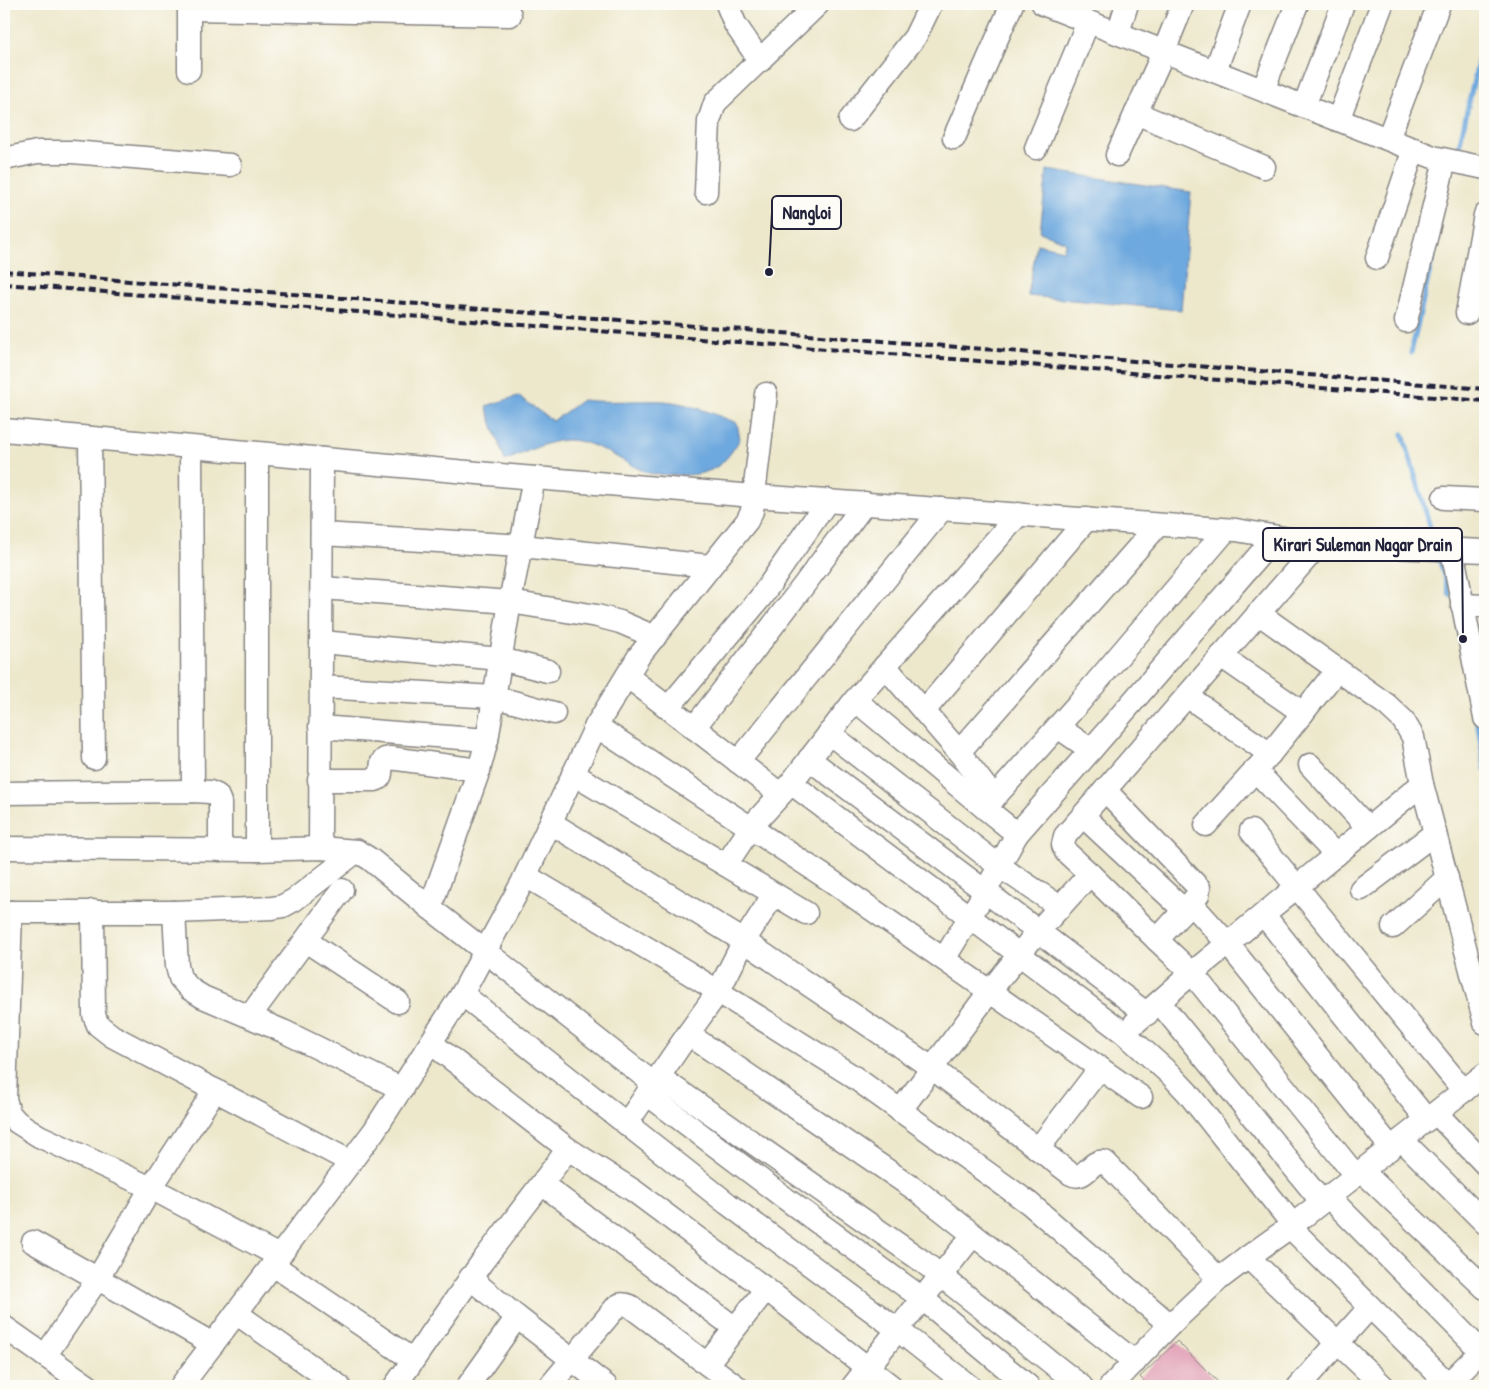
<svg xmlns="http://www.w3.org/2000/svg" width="1489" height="1390" font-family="'Patrick Hand',sans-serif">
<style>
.water{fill:#6da8de;stroke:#48658c}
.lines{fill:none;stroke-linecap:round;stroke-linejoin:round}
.stream{stroke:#6da8de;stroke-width:5}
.building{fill:#e09bb3}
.minor-casing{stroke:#888584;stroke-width:25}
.minor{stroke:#fff;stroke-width:22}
.rail{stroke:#22223b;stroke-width:4;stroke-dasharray:8 4;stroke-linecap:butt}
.leader{fill:none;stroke:#22223b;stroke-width:2}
.callout-dot{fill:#22223b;stroke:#fdfcf7;stroke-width:2}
.callout{fill:#fdfcf7;stroke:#22223b;stroke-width:2}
.callout-label{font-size:18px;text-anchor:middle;font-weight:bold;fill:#22223b}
</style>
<rect width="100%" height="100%" fill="#fdfcf7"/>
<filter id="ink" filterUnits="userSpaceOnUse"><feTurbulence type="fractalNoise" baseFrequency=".02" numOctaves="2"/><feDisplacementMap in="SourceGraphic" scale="10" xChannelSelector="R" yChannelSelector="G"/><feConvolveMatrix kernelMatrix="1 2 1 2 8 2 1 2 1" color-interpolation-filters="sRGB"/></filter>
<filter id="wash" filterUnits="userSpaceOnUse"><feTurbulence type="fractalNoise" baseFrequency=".0096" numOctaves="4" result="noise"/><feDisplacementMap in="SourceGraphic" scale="20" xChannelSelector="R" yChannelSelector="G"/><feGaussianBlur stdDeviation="1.12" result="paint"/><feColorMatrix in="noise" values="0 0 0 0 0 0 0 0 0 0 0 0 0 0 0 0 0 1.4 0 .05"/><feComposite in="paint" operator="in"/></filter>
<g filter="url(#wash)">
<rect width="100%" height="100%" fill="#ede8cc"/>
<g class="water">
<polygon points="1047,170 1191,192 1181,310 1028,296 1037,244 1063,250 1066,242 1040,232"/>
<path d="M518 396 553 421 582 400C610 403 636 400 664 401 690 403 714 414 737 423L740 439C721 471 708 476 671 475 664 474 655 475 648 473 623 463 595 440 567 440 546 441 524 453 505 461L486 406Z"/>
</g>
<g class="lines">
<g class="stream">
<polyline points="1458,151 1485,31"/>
<polyline points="1411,353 1434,252"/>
<polyline points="1403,434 1435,544"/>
<polyline points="1438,555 1450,595"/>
<polyline points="1477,720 1485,769"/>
</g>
</g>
<g id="blocks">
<polygon class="building" points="1177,1341 1222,1386 1149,1386 1140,1377"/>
</g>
</g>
<g filter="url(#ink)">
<use href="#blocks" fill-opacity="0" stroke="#888584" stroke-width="1"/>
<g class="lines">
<g class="minor-casing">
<g id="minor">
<polyline points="727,4 735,24 760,61"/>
<polyline points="1043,4 1433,157 1485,168"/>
<polyline points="189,9 510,15"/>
<polyline points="1118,33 1127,4"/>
<polyline points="189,70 189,4"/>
<polyline points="1215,71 1240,4"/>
<polyline points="1263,90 1297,4"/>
<polyline points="1304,106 1343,4"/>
<polyline points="1136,113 1264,167"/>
<polyline points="850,120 915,37 931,4"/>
<polyline points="1338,120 1382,4"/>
<polyline points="954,138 1012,4"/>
<polyline points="1388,139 1439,4"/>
<polyline points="1036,148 1088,22"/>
<polyline points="1117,155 1164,51 1183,4"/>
<polyline points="4,159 37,152 72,152 230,165"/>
<polyline points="706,192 709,121 715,103 818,4"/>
<polyline points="1377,258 1414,149"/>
<polyline points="1467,313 1485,215"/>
<polyline points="1406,321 1445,160"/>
<polyline points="4,430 511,476 754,496 1236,530 1319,544 1485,551"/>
<polyline points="90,438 94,758"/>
<polyline points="191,448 193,791"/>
<polyline points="257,454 257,850"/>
<polyline points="1444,498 1485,500"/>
<polyline points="322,534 522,546 710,566"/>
<polyline points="1319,544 1065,836 1063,845 1066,852 1090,874 1157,940 1192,973 1356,1176"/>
<polyline points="1452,550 1485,718"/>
<polyline points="322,588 510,602 597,616 620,622 655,637"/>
<polyline points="1462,605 1485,606"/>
<polyline points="1258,613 1387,705 1403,720 1413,737 1422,784 1485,1023"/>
<polyline points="322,642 500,659 548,671"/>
<polyline points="1221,656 1303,713"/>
<polyline points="885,666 959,752 994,798"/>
<polyline points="627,676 780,794"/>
<polyline points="321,687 495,697 554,713"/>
<polyline points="1187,696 1270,754"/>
<polyline points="855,700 986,809 1017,834 985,892 944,959"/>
<polyline points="668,708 761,597 828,500"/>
<polyline points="924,711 1087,519"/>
<polyline points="596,726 830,880 1141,1097"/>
<polyline points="320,727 487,740"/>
<polyline points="694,728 804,585 865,503"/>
<polyline points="829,733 999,866 1060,907"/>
<polyline points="1091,750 1275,537"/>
<polyline points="959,752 1158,525"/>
<polyline points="809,759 1038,931 1147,1014"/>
<polyline points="738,762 942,509"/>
<polyline points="1310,765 1368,828"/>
<polyline points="1255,770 1336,855"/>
<polyline points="573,774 806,913"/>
<path d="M319 780H375C384 778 380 769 382 762L385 759 390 758 479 770"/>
<polyline points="791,783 1124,1033 1171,1075 1187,1092 1293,1225"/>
<polyline points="1105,790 1199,888 1198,895 1157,940"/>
<polyline points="4,793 193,791 210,792 217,795 220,802 220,850"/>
<polyline points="986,809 994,798 1077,705 1226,530"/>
<polyline points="1083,816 1185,911"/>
<path d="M551 823 744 941 932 1068 1071 1174C1086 1182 1090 1158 1105 1162L1219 1279"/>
<polyline points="1206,825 1270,754 1337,670"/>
<polyline points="1251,831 1464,1091"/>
<polyline points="1017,834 1091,750 1058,727"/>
<polyline points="4,848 257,850 320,848 357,851 370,859 430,908 654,1084"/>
<polyline points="320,848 322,459"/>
<polyline points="726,865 751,827 791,783 855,700 1019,514"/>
<polyline points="526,876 687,972 851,1075 1029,1203 1170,1325"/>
<polyline points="1361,889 1435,833"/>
<polyline points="774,894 744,941 718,992 688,1034 919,1192 1135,1362"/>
<polyline points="1191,903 1228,944 1391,1148"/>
<polyline points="430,908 479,770 487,740 510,602 534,478"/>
<polyline points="93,911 94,1015 98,1025 112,1036 351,1162"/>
<polyline points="4,912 174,912 272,908 283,906 294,900 357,851"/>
<polyline points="11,912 5,1099 9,1113 17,1122 39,1136 151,1188 279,1256"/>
<polyline points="174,912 177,966 180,978 190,989 203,997 283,1031 402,1089"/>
<polyline points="1264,915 1427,1120"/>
<polyline points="1393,927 1447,878"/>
<polyline points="306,941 398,1002"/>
<polyline points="462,994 728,1204 898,1330 969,1386"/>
<polyline points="1160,1003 1322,1202"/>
<polyline points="250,1016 342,890"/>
<polyline points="1135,1023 1192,973 1422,784"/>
<polyline points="431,1043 568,1149 634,1191 766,1289 891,1386"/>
<polyline points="659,1077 922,1261 1081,1386"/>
<polyline points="647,1094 786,1199 923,1299 1028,1386"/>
<polyline points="900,1111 990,991 1038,931 1090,874"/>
<polyline points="1436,1113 1485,1164"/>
<polyline points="627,1123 688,1034"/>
<polyline points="1402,1140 1485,1223"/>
<polyline points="1038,1149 1100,1068"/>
<polyline points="1362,1171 1485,1288"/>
<polyline points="542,1184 735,1328"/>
<polyline points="1329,1197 1485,1355"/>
<polyline points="1290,1227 1450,1386"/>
<polyline points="33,1242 213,1344"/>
<polyline points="1248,1257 1383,1386"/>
<polyline points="273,1265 413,1360"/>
<polyline points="470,1278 517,1317 606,1386"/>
<polyline points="236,1313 339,1386"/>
<polyline points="4,1327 88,1386"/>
<polyline points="45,1356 98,1278 151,1188 215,1090"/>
<polyline points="707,1364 766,1289"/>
<polyline points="181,1386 374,1131 462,994 522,883 596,726 639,656 747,521 752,511 766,394"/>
<polyline points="395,1386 482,1262 568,1149"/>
<polyline points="468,1386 517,1317"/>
<path d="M550 1386 616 1307C621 1303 624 1304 630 1306L736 1386"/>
<polyline points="853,1386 973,1235"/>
<polyline points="1111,1386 1170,1325 1219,1279 1248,1257 1290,1227 1485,1074"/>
<polyline points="1299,1386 1370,1307"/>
<polyline points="1446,1386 1485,1347"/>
</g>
</g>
<use href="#minor" class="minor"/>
<g class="rail">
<polyline points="4,271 1485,389"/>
<polyline points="4,284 1485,401"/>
</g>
</g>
</g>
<path class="leader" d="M769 272L772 212M1463 639L1462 544"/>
<g class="callout-dot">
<circle cx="769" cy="272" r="5"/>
<circle cx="1463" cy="639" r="5"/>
</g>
<g class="callout">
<rect x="772" y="196" width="69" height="33" rx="5"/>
<rect x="1263" y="528" width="199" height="33" rx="5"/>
</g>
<g class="callout-label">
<text x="807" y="219">Nangloi</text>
<text x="1363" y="551">Kirari Suleman Nagar Drain</text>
</g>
<rect width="1489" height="1390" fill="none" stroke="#fdfcf7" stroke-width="20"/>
</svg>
